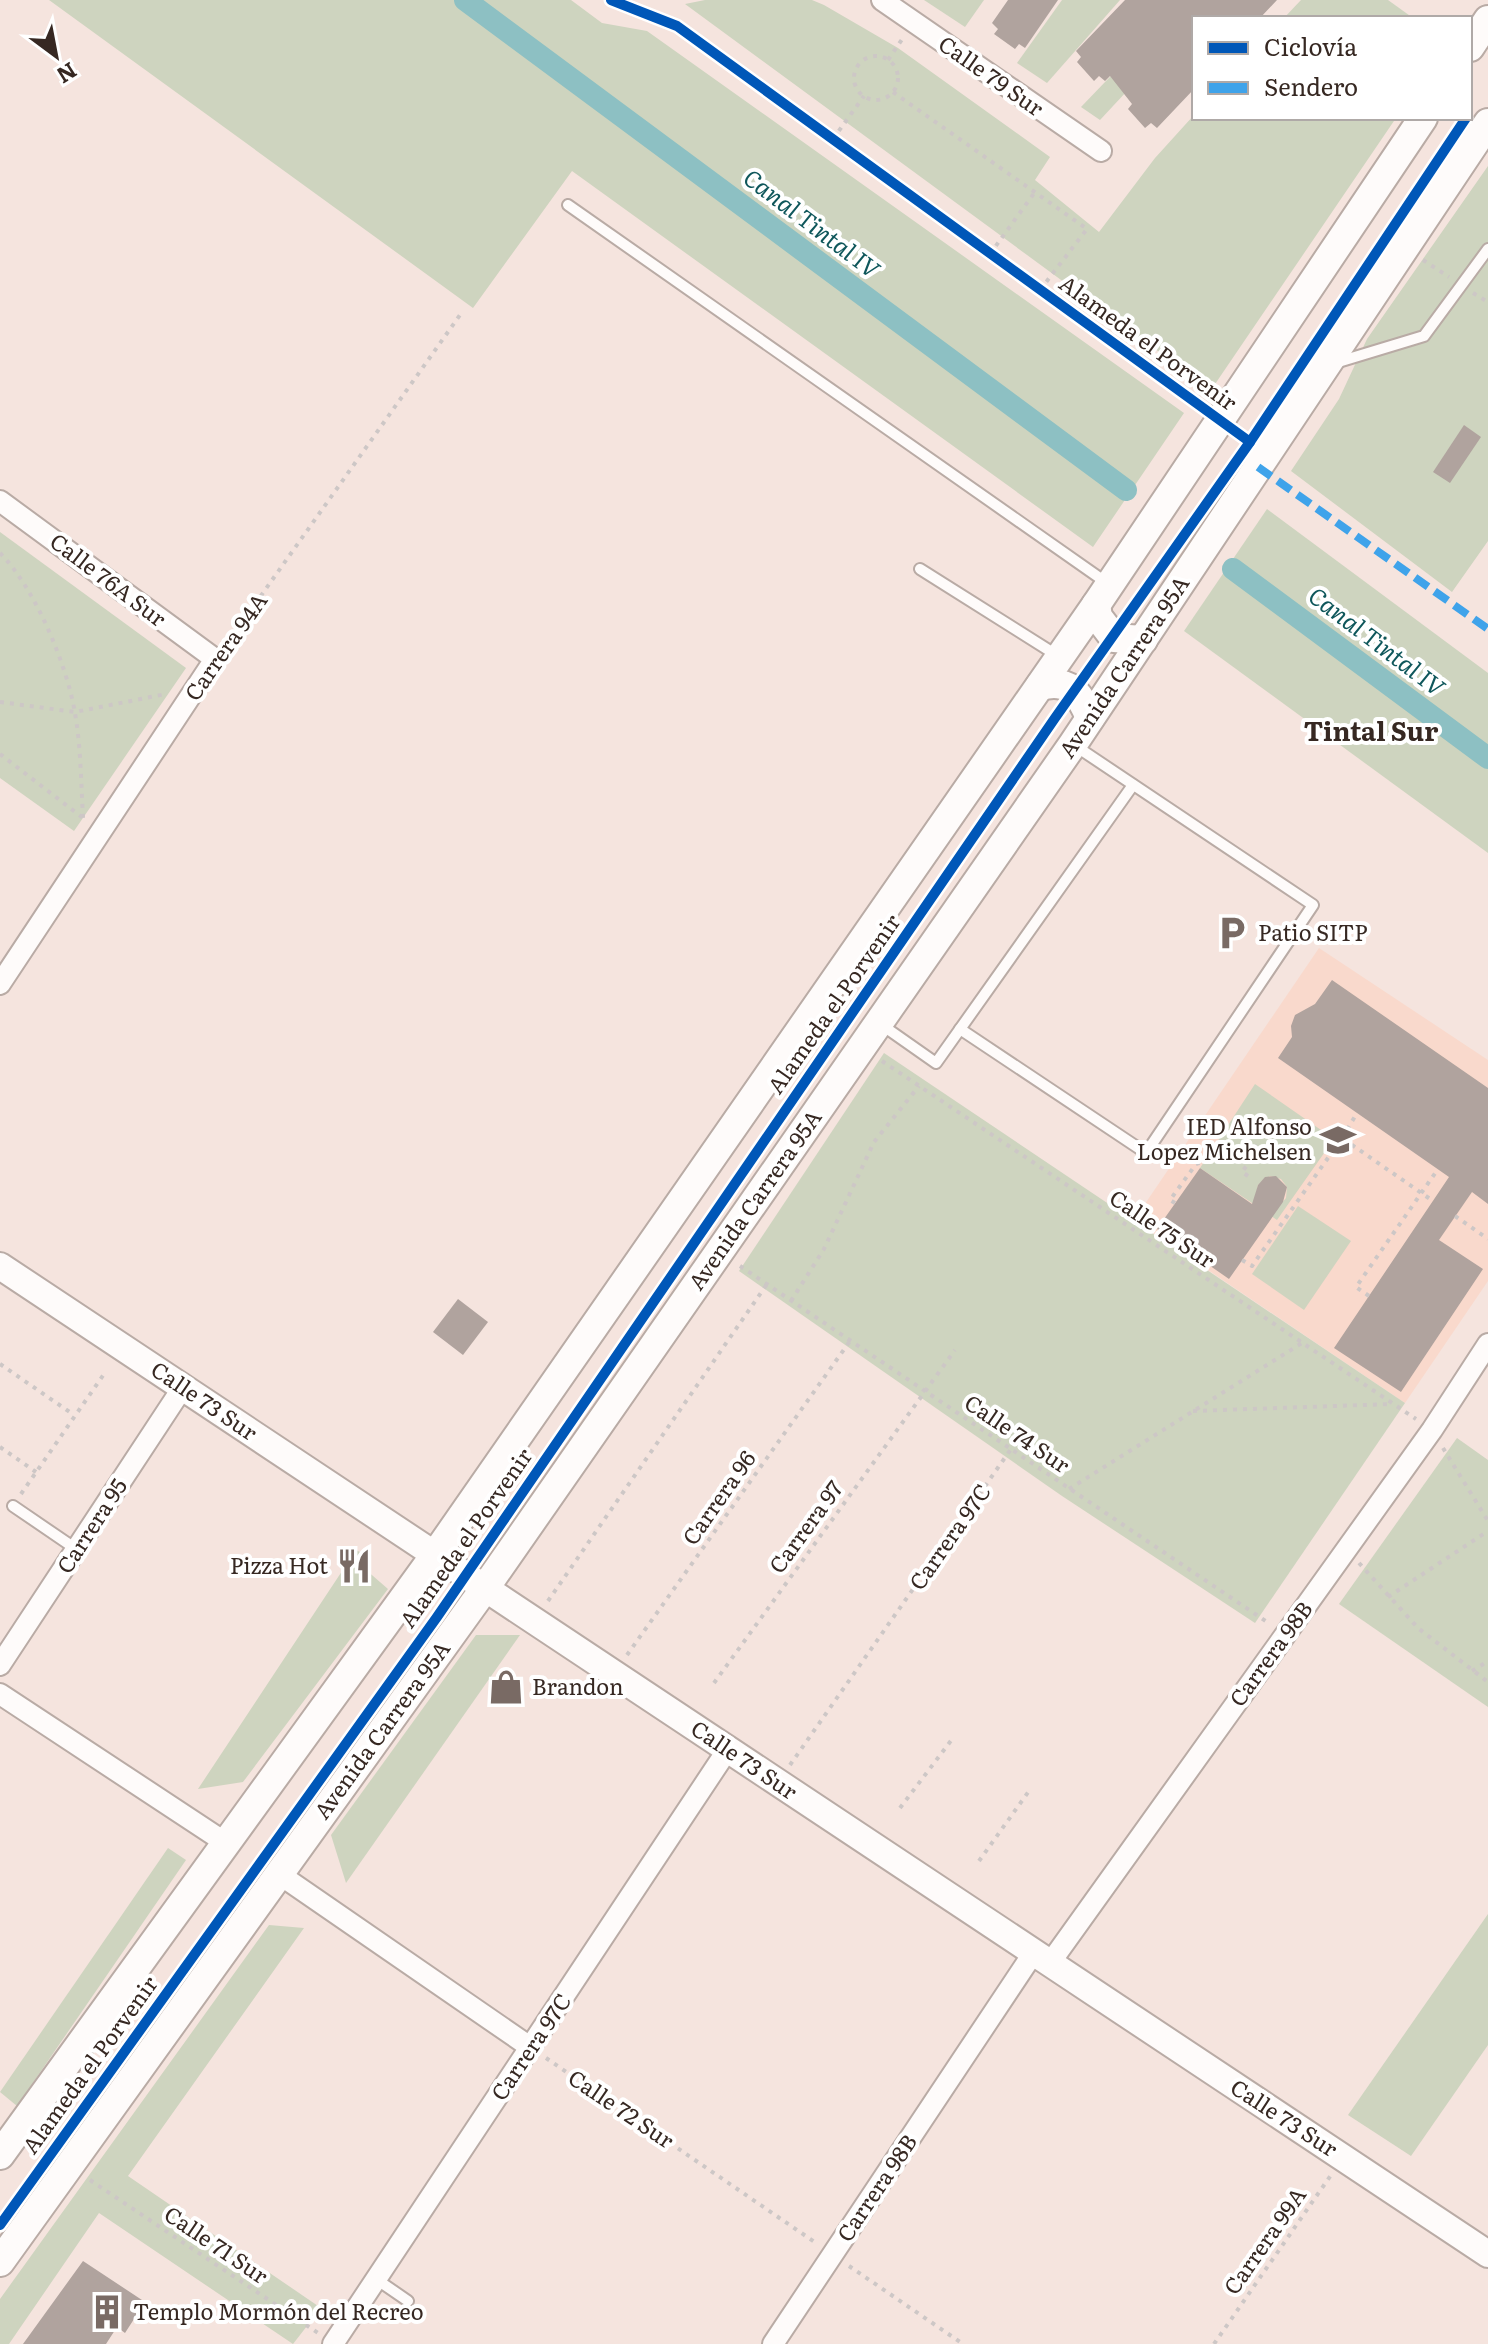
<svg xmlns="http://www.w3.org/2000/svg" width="1488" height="2344" font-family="Literata,serif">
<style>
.built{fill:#f9d9cc}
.green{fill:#ced4bf;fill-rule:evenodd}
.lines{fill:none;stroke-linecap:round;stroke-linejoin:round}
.canal{stroke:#8dc0c3;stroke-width:22}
.building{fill:#b0a39e}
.service-casing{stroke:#b9aba5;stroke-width:14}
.minor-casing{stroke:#b9aba5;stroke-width:24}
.tertiary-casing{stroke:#b9aba5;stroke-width:30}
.secondary-casing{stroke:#b9aba5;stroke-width:32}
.path{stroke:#cdc7c6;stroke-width:4;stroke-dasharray:4 6;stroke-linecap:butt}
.service{stroke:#fefbfa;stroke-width:10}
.minor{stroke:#fefbfa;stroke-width:20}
.tertiary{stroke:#fefbfa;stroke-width:26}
.secondary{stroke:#fefbfa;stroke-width:28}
.quiet{stroke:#3fa3ea;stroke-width:8;stroke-dasharray:16 8;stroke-linecap:butt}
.cycleway-casing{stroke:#fff;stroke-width:15}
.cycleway{stroke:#0057b8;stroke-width:10}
.labels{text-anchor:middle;stroke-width:8;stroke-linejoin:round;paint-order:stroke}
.street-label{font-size:22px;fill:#362822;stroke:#fff}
.poi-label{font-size:22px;fill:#362822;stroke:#fff;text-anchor:start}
.water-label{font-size:24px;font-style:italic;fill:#0f575b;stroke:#fff}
.quarter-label{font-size:26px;font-weight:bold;fill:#362822;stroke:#fff}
</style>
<rect width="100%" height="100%" fill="#f5e4de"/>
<polygon class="built" points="1319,948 1488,1060 1488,1281 1405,1403 1134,1220"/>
<g class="green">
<polygon points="49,0 571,0 602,23 647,31 1184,413 1093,547 572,171 473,308"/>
<polygon points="705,0 812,0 824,5 898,48 1050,157 1035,180 1099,232 1155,158 1194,115 1396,118 1211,390 685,4"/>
<polygon points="924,0 984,0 965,27"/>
<polygon points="1062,0 1120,0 1047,83 1017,63"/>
<polygon points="1184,0 1194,19 1100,120 1081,107"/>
<polygon points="1301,0 1388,0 1413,18 1284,18"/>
<polygon points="1488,166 1488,541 1452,592 1291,471 1339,399 1367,339"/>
<polygon points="1267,509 1488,673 1488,853 1184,631"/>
<polygon points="0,532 186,668 74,831 0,778"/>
<polygon points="884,1053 1405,1403 1255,1623 1062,1496 739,1271"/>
<path d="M1255 1084 1334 1139 1277 1220 1200 1168ZM1270 1176 1281 1179 1287 1187 1286 1198 1280 1205 1256 1194 1258 1185Z"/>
<polygon points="1298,1206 1351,1241 1304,1310 1252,1274"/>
<polygon points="1457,1438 1488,1460 1488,1707 1339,1604"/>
<polygon points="356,1550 371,1558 365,1569 388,1589 243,1782 198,1789"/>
<polygon points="476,1635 520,1635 346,1883 331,1835"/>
<polygon points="168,1848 186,1860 17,2106 0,2092"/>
<polygon points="1488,1914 1488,2045 1411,2156 1348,2115"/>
<polygon points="269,1925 304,1928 128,2176 321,2308 293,2344 99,2213 9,2344 0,2344 0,2299"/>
</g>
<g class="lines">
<g class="canal">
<polyline points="465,0 1126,490"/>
<polyline points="1233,569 1488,758"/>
</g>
</g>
<g class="building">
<polygon points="1008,0 1058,0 1025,48 1019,44 1015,49 994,34 998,29 992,23"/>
<polygon points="1125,0 1277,0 1260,18 1194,18 1194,89 1157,128 1151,123 1145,128 1128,109 1132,104 1110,76 1105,81 1099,76 1094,81 1077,62 1081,57 1076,51"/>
<polygon points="1464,425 1481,437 1450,483 1433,472"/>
<polygon points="1332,980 1488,1088 1488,1204 1472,1192 1439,1240 1483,1269 1401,1392 1334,1348 1449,1177 1278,1058 1292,1037 1291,1026 1295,1015 1315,1004"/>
<polygon points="1200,1168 1252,1204 1258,1185 1265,1177 1276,1176 1287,1187 1283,1202 1229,1279 1157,1229"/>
<polygon points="458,1299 488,1322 463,1355 433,1332"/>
<polygon points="83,2261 145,2302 125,2333 117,2327 106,2344 23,2344"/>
</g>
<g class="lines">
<g class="service-casing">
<g id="service">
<polyline points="568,205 1107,583"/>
<polyline points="1335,363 1424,336 1488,249"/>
<polyline points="920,569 1058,656"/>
<polyline points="879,1023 936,1063 1133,785"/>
<polyline points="960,1029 1146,1153 1313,905 1074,745"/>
<polyline points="13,1506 76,1549"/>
<polyline points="376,2279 408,2301"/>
</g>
</g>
<g class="minor-casing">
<g id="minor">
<polyline points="882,0 1101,151"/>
<polyline points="0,501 215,659 0,984"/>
<polyline points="0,1665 183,1387"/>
<polyline points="0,1694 226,1843"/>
<polyline points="279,1874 530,2047"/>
<polyline points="1050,1963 1432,1430 1488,1344"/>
<polyline points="333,2344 728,1749"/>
<polyline points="773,2344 1034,1952"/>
</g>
</g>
<g class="tertiary-casing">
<polyline id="tertiary" points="0,1266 1488,2254"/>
</g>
<g class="secondary-casing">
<g id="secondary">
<polyline points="1470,47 1488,20"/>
<polyline points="1096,605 1098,617 1114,638 1143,640"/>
<path d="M1040 686C1069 678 1080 693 1090 718"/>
<polyline points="0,2155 435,1555 1096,605 1423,118"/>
<polyline points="0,2262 485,1588 1073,744 1488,123"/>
</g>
</g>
<g class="path">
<circle cx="876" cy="78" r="22"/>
<polyline points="888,60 903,38"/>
<polyline points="893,92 1087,229 1040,290"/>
<polyline points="833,139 864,96"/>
<polyline points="990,254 1035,192"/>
<polyline points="1423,260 1449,277"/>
<polyline points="1473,293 1488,302"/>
<path d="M0 553C35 588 67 665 75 713 81 748 81 783 83 818"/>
<polyline points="226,645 460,315"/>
<polyline points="0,702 75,712 166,694"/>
<polyline points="0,754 83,818"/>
<polyline points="882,1061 1416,1419"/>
<polyline points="1342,1138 1357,1113"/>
<polyline points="1248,1176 1242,1172 1260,1147"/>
<polyline points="1175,1203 1170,1200 1196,1164 1261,1145"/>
<polyline points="1455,1216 1488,1239"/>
<polyline points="1242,1260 1252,1266 1342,1138 1433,1201"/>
<polyline points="740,1266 1270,1624"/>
<polyline points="1369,1296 1356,1287 1438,1169"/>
<polyline points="791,1301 824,1249 874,1142 919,1086"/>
<polyline points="0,1364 74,1415"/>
<polyline points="1193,1411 1392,1404"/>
<polyline points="0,1447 36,1472"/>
<polyline points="1443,1448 1488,1521"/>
<polyline points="1069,1489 1302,1343"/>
<polyline points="21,1494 104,1374"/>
<polyline points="1359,1563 1418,1628 1488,1682"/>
<polyline points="1388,1597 1488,1531"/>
<polyline points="548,1601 767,1284"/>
<polyline points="627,1655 850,1341"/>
<polyline points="1472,1671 1488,1661"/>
<polyline points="714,1683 955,1350"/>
<polyline points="790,1765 1011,1449"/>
<polyline points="900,1808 953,1738"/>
<polyline points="979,1861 1029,1791"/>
<polyline points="546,2058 816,2243"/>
<polyline points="90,2180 318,2333"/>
<polyline points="849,2266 963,2344"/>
<polyline points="1214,2344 1331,2175"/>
</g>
<use href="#service" class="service"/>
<use href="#minor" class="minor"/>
<use href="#tertiary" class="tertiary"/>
<use href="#secondary" class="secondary"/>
<polyline class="quiet" points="1258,467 1488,629"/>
<g class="cycleway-casing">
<g id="cycleway">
<polyline points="611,0 677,26 1250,442"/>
<polyline points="0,2225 437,1617 1055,718 1250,442 1466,118"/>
</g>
</g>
<use href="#cycleway" class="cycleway"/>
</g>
<defs>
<g id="parking-bare" transform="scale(2.76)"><path d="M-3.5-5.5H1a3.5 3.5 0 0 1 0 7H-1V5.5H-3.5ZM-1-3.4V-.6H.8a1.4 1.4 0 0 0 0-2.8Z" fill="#796a64" stroke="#fff" stroke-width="2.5" paint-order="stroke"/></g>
<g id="school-bare" transform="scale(2.76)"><path d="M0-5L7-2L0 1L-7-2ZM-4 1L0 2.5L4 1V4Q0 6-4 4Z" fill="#796a64" stroke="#fff" stroke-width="2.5" paint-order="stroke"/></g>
<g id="restaurant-bare" transform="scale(2.76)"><path d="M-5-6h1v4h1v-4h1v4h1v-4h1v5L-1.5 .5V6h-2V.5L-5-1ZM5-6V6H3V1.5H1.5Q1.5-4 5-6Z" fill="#796a64" stroke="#fff" stroke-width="2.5" paint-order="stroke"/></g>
<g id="shop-bare" transform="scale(2.76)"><path d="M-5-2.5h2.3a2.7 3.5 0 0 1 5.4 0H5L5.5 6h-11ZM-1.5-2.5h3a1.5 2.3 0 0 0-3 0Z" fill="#796a64" stroke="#fff" stroke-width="2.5" paint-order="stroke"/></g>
<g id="building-bare" transform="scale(2.76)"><path d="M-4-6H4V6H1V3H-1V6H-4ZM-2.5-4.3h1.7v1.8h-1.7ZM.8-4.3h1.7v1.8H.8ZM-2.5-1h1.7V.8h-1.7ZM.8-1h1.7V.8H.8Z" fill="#796a64" stroke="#fff" stroke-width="2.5" paint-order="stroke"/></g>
</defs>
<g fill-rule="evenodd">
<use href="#parking-bare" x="1232" y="933"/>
<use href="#school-bare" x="1338" y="1140"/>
<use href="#restaurant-bare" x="354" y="1566"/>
<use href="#shop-bare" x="506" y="1687"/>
<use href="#building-bare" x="107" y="2312"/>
</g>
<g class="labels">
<g class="street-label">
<text transform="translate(991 76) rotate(35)" y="8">Calle 79 Sur</text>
<text transform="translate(1148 343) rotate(36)" y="8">Alameda el Porvenir</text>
<text transform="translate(108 580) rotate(37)" y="8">Calle 76A Sur</text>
<text transform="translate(226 647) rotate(-55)" y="8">Carrera 94A</text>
<text transform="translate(1124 667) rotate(-56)" y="8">Avenida Carrera 95A</text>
<text transform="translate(834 1004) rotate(-55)" y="8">Alameda el Porvenir</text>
<text transform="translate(755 1200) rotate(-55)" y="8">Avenida Carrera 95A</text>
<text transform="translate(1162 1229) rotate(34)" y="8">Calle 75 Sur</text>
<text transform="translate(204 1401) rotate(34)" y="8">Calle 73 Sur</text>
<text transform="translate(1017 1434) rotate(34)" y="8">Calle 74 Sur</text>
<text transform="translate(719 1498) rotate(-55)" y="8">Carrera 96</text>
<text transform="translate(92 1526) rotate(-57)" y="8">Carrera 95</text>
<text transform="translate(806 1527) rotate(-54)" y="8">Carrera 97</text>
<text transform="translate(950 1537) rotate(-55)" y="8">Carrera 97C</text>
<text transform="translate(466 1538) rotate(-55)" y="8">Alameda el Porvenir</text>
<text transform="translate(1271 1654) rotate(-54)" y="8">Carrera 98B</text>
<text transform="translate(382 1730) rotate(-54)" y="8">Avenida Carrera 95A</text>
<text transform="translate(744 1760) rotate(34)" y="8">Calle 73 Sur</text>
<text transform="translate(531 2047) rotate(-56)" y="8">Carrera 97C</text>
<text transform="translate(90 2065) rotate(-54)" y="8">Alameda el Porvenir</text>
<text transform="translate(621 2109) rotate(34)" y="8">Calle 72 Sur</text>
<text transform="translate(1284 2118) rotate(33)" y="8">Calle 73 Sur</text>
<text transform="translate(877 2188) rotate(-56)" y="8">Carrera 98B</text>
<text transform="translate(1265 2241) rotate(-55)" y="8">Carrera 99A</text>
<text transform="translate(216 2245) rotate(34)" y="8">Calle 71 Sur</text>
</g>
<g class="poi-label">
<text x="1258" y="941">Patio SITP</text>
<text x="1312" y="1135" text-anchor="end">IED Alfonso<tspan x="1312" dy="25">Lopez Michelsen</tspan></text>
<text x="328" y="1574" text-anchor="end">Pizza Hot</text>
<text x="532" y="1695">Brandon</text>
<text x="133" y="2320">Templo Mormón del Recreo</text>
</g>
<g class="water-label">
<text transform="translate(811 224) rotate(37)" y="8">Canal Tintal IV</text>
<text transform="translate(1376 642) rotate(37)" y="8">Canal Tintal IV</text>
</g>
<g class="quarter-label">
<text x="1371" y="741">Tintal Sur</text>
</g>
</g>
<rect x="1192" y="16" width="280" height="104" fill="#ffffff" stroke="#afa9a7" stroke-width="2"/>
<rect x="1208" y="42" width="40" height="12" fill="#0057b8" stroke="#afa9a7" stroke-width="2"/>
<text x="1264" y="56" font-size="24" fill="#362822">Ciclovía</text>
<rect x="1208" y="82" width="40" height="12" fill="#3fa3ea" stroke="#afa9a7" stroke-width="2"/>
<text x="1264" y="96" font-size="24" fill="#362822">Sendero</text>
<g transform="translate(56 56) rotate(148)" stroke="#ffffff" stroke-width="6" paint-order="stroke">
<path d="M0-6L14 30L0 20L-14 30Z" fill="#362822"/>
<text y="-12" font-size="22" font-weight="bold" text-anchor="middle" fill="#362822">N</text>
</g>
</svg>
